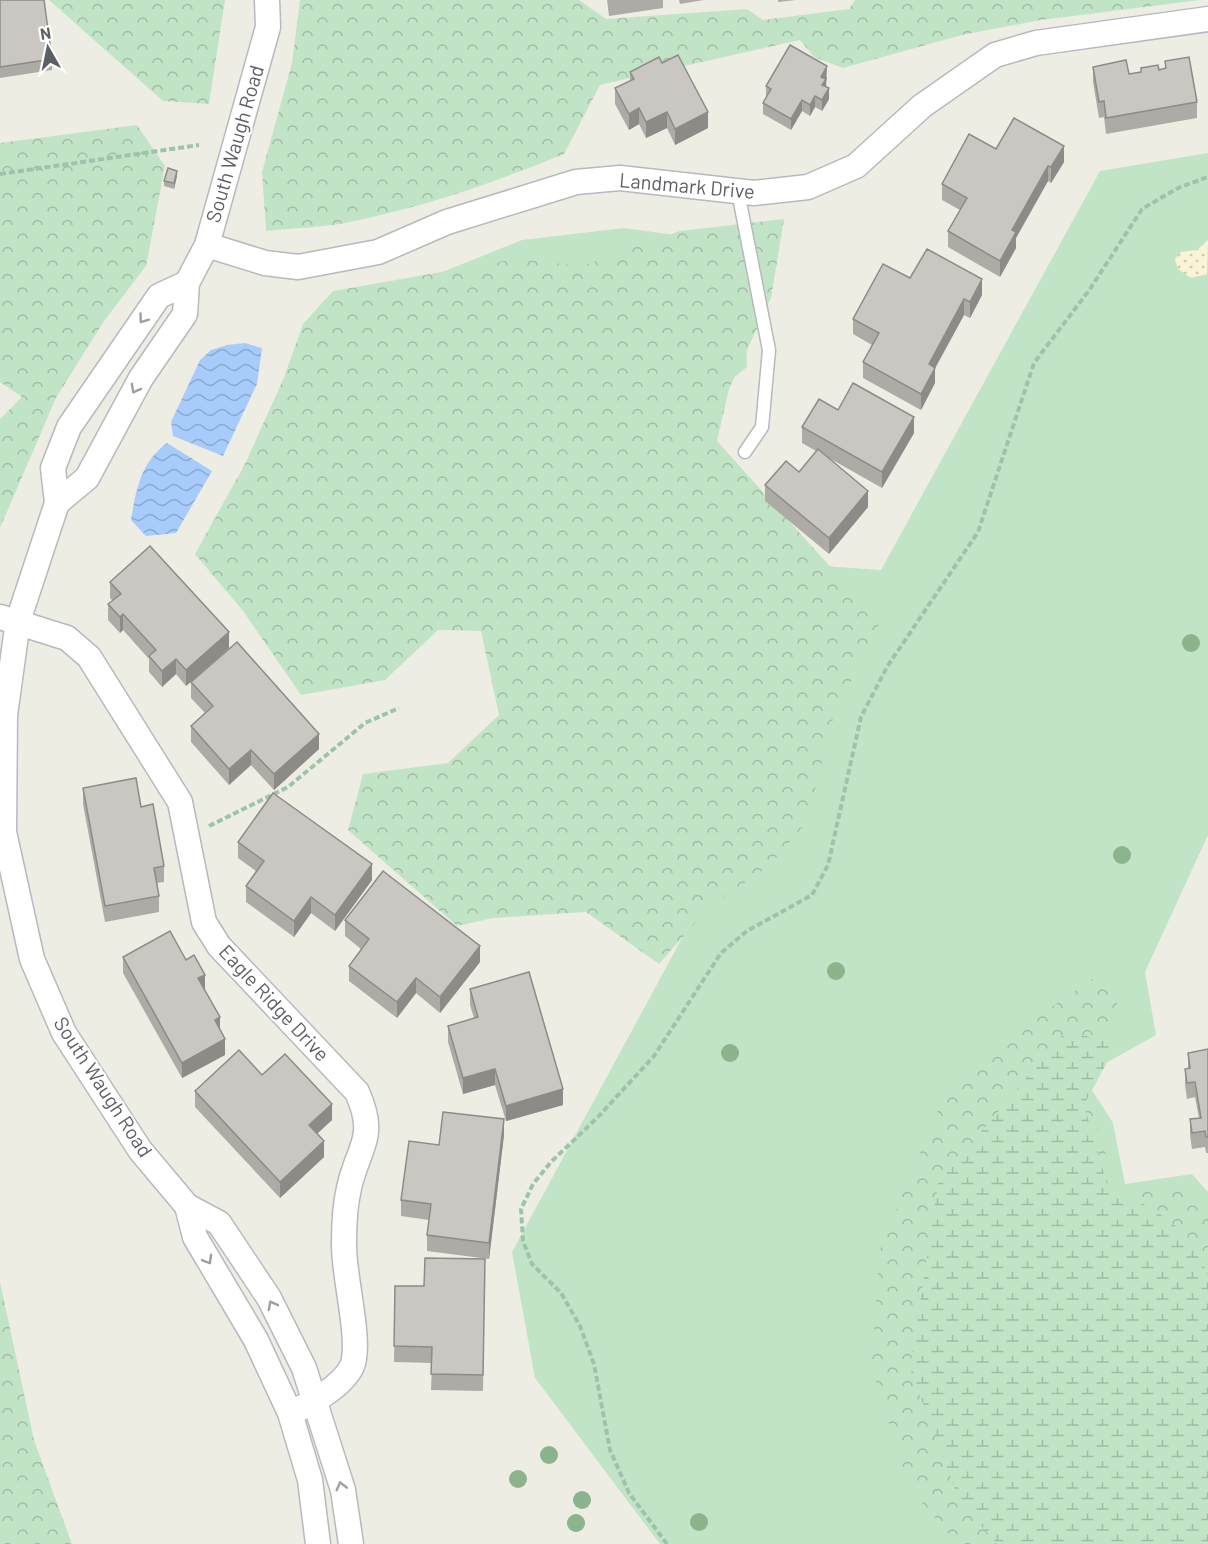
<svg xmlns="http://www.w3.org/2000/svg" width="1208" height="1544" font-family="Barlow,sans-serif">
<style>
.green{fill:#c2e4c6}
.forest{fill:url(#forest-crowns)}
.wetland{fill:url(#wetland-marsh)}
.sand{fill:url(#sand-dots)}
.water{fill:url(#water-waves)}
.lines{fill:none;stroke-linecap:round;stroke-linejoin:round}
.lane-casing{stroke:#b7b9be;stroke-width:15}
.street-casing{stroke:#b7b9be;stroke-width:27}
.path{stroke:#9cc4ac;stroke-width:4;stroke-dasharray:6 3;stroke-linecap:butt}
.lane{stroke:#fff;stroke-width:12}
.street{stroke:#fff;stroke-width:24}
.tree{fill:#8bb48d}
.wall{fill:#aeaba7}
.shaded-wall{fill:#8d8b88}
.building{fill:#cac7c2;stroke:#8d8b88;stroke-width:1.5}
.oneway{stroke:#9d9fa2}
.labels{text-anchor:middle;stroke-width:4.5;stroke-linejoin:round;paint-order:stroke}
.street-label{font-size:20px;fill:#5c5f64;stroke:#fff}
</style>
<defs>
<pattern id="forest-crowns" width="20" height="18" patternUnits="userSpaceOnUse" patternTransform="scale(1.5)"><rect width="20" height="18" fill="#c2e4c6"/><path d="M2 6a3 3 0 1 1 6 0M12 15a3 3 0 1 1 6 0" fill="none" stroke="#a1bca4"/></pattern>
<pattern id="wetland-marsh" width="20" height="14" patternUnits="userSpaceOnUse" patternTransform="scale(1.5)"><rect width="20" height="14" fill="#c2e4c6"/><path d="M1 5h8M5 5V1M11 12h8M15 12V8" fill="none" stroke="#a1bca4"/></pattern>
<pattern id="sand-dots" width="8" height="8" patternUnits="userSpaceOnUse" patternTransform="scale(1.5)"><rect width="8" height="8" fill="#f8f4d5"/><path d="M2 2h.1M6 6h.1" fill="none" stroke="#ccc9b0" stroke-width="1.8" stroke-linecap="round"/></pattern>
<pattern id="water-waves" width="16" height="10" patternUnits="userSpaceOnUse" patternTransform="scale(1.5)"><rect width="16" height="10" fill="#a7ccfb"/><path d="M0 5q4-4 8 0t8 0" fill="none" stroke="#8ba9cf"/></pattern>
</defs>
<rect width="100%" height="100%" fill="#eeede4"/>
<polygon class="green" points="1208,153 1208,835 1145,972 1156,1035 1106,1063 1090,1087 1113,1123 1125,1184 1192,1174 1208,1192 1208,1544 660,1544 535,1378 512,1252 806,709 348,310 522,240 624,228 719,241 744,272 747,367 675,425 810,565 881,570 1100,171"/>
<g class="forest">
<polygon points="49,0 225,0 209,104 163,101"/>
<path d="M300 0H579L606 19 747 9 763 20 849 9 855 0H1200L1041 20 962 35 843 68 814 57 800 40 600 85 564 154C491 184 417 209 340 224 316 228 290 228 266 231L262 172 292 63Z"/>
<polygon points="137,125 165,166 146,266 104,321 56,398 0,528 0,419 22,397 0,382 0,143"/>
<polygon points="784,219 771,298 729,389 717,441 880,622 833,719 807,822 768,867 710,906 659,964 586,912 493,918 457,926 348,830 363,774 448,763 499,715 481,631 438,630 385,680 301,695 243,611 195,554 245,464 283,380 303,324 333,291 516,259 582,266 680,231"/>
<polygon points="1100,974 1121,1011 1086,1066 1099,1135 1119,1191 1177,1182 1208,1209 1208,1544 957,1544 909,1487 871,1367 880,1249 946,1091 1012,1034"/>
<polygon points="0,1282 34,1440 72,1544 0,1544"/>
</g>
<path class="wetland" d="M1066 1031 1117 1044 1084 1105 1107 1184C1157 1213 1184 1218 1208 1275V1544H997L959 1500 910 1369 938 1183Z"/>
<polygon class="sand" points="1208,240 1207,274 1191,278 1178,269 1175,259 1181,252 1197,250"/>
<g class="water">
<polygon points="245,343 262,348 257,384 223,456 173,436 171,422 200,360 211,350 227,345"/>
<path d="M167 443 212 471 176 533 146 536 131 520C136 489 141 462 167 443Z"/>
</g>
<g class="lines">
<g class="lane-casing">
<polyline id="lane" points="738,192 769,350 762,427 745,452"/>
</g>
<g class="street-casing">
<g id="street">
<polyline points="207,245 265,263 298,267 378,252 447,222 576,182 620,178 754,193 808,187 856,166 922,106 995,55 1036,43 1208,19"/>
<polyline points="187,283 159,296 69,427 53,468 57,503 18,621 5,715 4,832 32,959 64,1033 140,1150 187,1206 219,1223 269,1298 304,1368 343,1490 351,1544"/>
<polyline points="57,503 87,478 141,378 185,314 187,283 207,245 268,27 267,0"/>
<path d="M0 617 67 638 89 657 180 802 204 922 219 946 357 1092C378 1139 358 1146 349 1188 345 1205 344 1226 344 1243 343 1275 362 1342 352 1366 343 1386 309 1405 290 1413"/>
<polyline points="187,1206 195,1237 256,1340 290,1413 310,1480 318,1544"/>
</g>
</g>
<g class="path">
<polyline points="0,174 199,145"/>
<polyline points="209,826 288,787 365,723 399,708"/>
<polyline points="667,1544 629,1493 610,1450 594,1364 580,1326 561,1293 532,1264 523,1241 521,1209 533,1184 551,1162 597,1118 654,1056 721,953 747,931 812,895 828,865 861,717 887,667 978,532 1034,363 1090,289 1142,209 1180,187 1208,177"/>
</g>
<use href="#lane" class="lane"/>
<use href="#street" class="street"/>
</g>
<g class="tree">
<circle cx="1191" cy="643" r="9"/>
<circle cx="1122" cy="855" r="9"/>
<circle cx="836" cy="971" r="9"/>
<circle cx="730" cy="1053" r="9"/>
<circle cx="549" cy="1455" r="9"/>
<circle cx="518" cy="1479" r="9"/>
<circle cx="582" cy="1500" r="9"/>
<circle cx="699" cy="1522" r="9"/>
<circle cx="576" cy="1523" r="9"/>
</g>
<g class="wall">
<polygon points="0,0 52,59 52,70 0,78"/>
<polygon points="607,0 663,0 663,8 609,16"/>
<polygon points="679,0 704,0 680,4"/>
<polygon points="778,0 796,0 778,2"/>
<polygon points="1165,61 1197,102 1197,118 1106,134 1104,117 1099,118 1093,82 1093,67 1129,74 1141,72 1141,68 1159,70 1165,69"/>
<polygon points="662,63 708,128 675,145 667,128 646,138 639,124 629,130 615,104 615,88 630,81 630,72"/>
<polygon points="827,77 826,80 826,86 829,99 822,111 815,107 810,116 802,111 791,130 763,114 763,103 766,97 766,86"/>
<polygon points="996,149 1064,162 1051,183 1048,181 1016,238 1016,248 1000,277 948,247 948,231 960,210 942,200 942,184"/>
<polygon points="177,176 174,189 164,186 164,181"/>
<polygon points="910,278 982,295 970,318 964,315 935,368 935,383 921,410 863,378 863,362 872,345 853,334 853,319"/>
<polygon points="838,410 914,433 882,488 829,458 868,507 829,554 765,501 765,485 799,472 816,451 802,443 802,427"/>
<polygon points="110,582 229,648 186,686 176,674 162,687 149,672 149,659 123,630 120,633 108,620 108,604 113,601 110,598"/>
<polygon points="191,682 319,749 274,790 251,765 229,785 191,742 191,726 205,713 191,698"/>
<polygon points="83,788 141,807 164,866 164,882 156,883 159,896 159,912 105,922 83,804"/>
<polygon points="238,842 372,880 335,931 311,913 294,937 246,902 246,886 256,871 238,858"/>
<polygon points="345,920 480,962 440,1013 416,993 397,1018 349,981 349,966 361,949 345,936"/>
<polygon points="123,957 186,960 205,990 220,1029 225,1055 182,1078 123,973"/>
<polygon points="470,989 563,1105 506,1121 495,1085 463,1094 448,1042 448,1026 474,1018 470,1005"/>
<polygon points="1208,1049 1208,1153 1206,1153 1205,1147 1192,1149 1190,1135 1190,1119 1199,1118 1195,1097 1187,1099 1185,1085 1185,1069 1188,1068 1188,1053"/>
<polygon points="262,1075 332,1120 317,1134 324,1157 280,1198 195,1107 195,1091"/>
<polygon points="504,1135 489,1259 427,1251 427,1235 429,1220 401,1216 401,1200 439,1145"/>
<polygon points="485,1259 483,1391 431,1390 432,1363 394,1362 395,1286 424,1286"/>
</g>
<g class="shaded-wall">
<polygon points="827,66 826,90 822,95 821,77"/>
<polygon points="829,88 829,99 822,111 822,100"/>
<polygon points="815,96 815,107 810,116 810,105"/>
<polygon points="802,100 802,111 791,130 791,119"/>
<polygon points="639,108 639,124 629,130 629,114"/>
<polygon points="667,112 667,128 646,138 646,122"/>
<polygon points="708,112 708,128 675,145 675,129"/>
<polygon points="1064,146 1064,162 1051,183 1051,167"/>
<polygon points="1048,166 1048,181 1016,238 1016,248 1000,277 1000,261 1012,230"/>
<polygon points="177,171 177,176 174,189 174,183"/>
<polygon points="982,279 982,295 970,318 970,302"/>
<polygon points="964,299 964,315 933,372 935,368 935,383 921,410 921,394 929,364"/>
<polygon points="914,417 914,433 882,488 882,472"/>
<polygon points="868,491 868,507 829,554 829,538"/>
<polygon points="123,614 123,630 120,633 120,617"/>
<polygon points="229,632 229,648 186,686 186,670"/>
<polygon points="176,659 176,674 162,687 162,671"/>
<polygon points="319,734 319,749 274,790 274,774"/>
<polygon points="251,750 251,765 229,785 229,769"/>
<polygon points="372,864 372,880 335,931 335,915"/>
<polygon points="311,897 311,913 294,937 294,921"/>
<polygon points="480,946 480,962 440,1013 440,997"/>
<polygon points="205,975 205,991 198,978"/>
<polygon points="416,978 416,993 397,1018 397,1002"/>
<polygon points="220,1017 220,1033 215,1020"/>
<polygon points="225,1039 225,1055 182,1078 182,1063"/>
<polygon points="495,1069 495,1085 463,1094 463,1078"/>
<polygon points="563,1089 563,1105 506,1121 506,1106"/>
<polygon points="332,1104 332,1120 309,1141 309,1125"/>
<polygon points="504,1119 504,1135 489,1259 489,1243"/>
<polygon points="324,1141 324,1157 280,1198 280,1182"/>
</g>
<g class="building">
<polygon points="0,0 44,0 52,59 0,67"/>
<polygon points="790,45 827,66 821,77 826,79 822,85 829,88 822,100 815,96 810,105 802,100 791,119 763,103 771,89 766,86"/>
<polygon points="678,55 708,112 675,129 667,112 646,122 639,108 629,114 615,88 634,79 630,72 659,57 662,63"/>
<polygon points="1189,57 1197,102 1106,118 1104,101 1099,102 1093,67 1126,60 1129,74 1141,72 1141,68 1158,65 1159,70 1166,68 1165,61"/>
<polygon points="1014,118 1064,146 1051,167 1048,166 1012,230 1016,232 1000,261 948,231 967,198 942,184 969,134 996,149"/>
<polygon points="168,168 177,171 174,183 164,181"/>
<polygon points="927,249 982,279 970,302 964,299 929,364 935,368 921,394 863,362 879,333 853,319 883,264 910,278"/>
<polygon points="853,383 914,417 882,472 802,427 819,399 838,410"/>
<polygon points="818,449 868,491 829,538 765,485 786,461 799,472"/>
<polygon points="150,546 229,632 186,670 176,659 162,671 149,656 156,650 123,614 120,617 108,604 121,594 110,582"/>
<polygon points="237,642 319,734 274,774 251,750 229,769 191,726 213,706 191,682"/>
<polygon points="136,778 141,807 153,804 164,866 154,868 159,896 105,906 83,788"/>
<polygon points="273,793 372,864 335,915 311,897 294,921 246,886 264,861 238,842"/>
<polygon points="383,871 480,946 440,997 416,978 397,1002 349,966 369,939 345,920"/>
<polygon points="170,931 186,960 194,955 205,975 198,978 220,1017 215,1020 225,1039 182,1063 123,957"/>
<polygon points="529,972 563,1089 506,1106 495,1069 463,1078 448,1026 478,1017 470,989"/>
<polygon points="1208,1049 1208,1137 1206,1137 1205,1131 1192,1133 1190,1119 1201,1118 1195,1082 1187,1083 1185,1069 1190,1068 1188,1053"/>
<polygon points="239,1050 262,1075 285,1054 332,1104 309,1125 324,1141 280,1182 195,1091"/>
<polygon points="443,1112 504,1119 489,1243 427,1235 431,1204 401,1200 409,1141 439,1145"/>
<polygon points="425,1258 485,1259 483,1375 431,1374 432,1347 394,1346 395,1286 424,1286"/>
</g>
<defs><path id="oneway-chevron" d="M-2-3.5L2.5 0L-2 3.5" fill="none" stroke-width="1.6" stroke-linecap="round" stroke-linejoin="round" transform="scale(1.5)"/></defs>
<g class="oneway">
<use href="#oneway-chevron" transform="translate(143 319) rotate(126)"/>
<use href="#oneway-chevron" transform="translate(135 389) rotate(119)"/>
<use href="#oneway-chevron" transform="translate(208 1260) rotate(60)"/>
<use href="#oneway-chevron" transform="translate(272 1305) rotate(-118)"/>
<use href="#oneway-chevron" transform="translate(341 1486) rotate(-104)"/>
</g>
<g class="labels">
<g class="street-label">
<text transform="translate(235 144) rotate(-74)" y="7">South Waugh Road</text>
<text transform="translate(687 186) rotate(5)" y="7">Landmark Drive</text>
<text transform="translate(274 1003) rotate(47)" y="7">Eagle Ridge Drive</text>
<text transform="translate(103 1087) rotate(57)" y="7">South Waugh Road</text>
</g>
</g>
<g transform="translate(48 48) rotate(351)" stroke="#ffffff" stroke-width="4.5" paint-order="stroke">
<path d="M0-4.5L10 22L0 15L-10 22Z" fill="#5c5f64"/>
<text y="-9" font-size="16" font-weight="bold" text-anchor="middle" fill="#5c5f64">N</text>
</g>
</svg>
